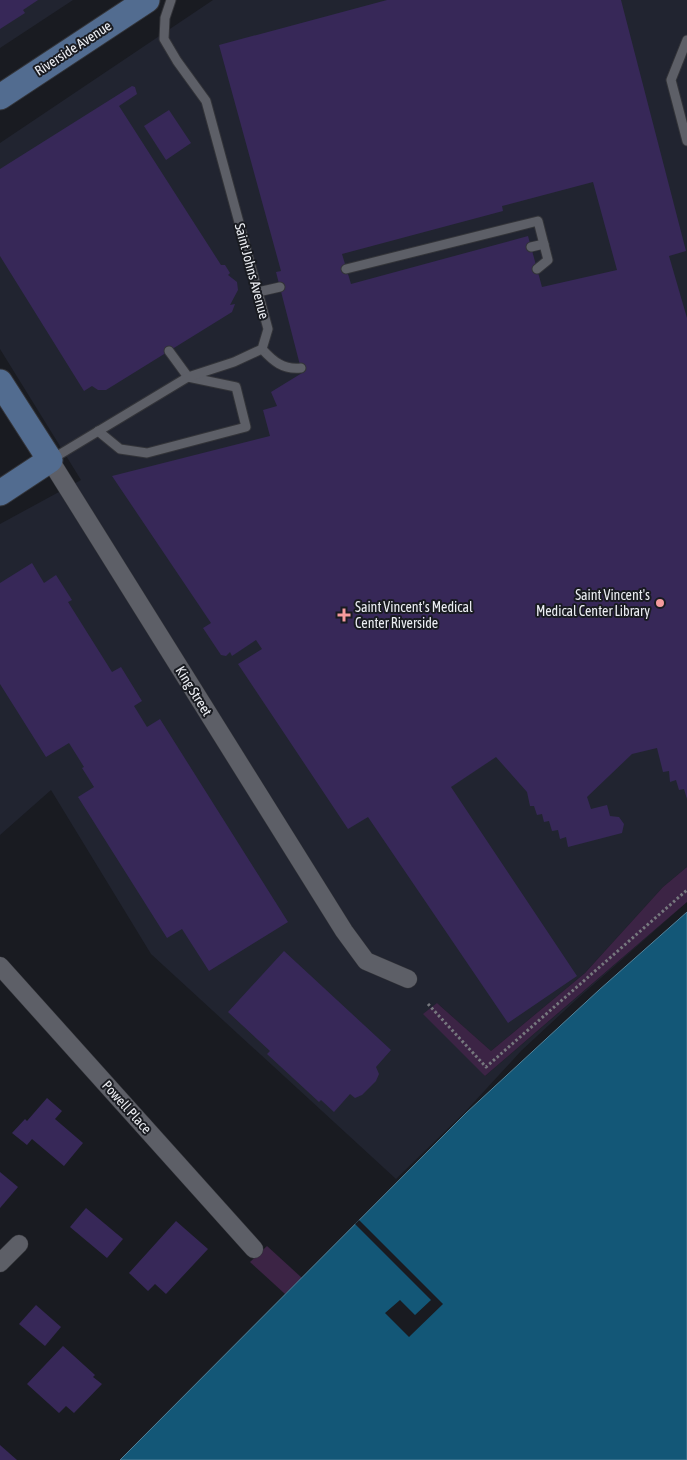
<svg xmlns="http://www.w3.org/2000/svg" width="687" height="1460" font-family="'Asap Condensed',sans-serif">
<style>
.built{fill:#212430}
.green{fill:#3c2445}
.water{fill:#135777;stroke:#54849c}
.pier{fill:#191b21}
.building{fill:#372858;fill-rule:evenodd}
.lines{fill:none;stroke-linecap:round;stroke-linejoin:round}
.lane-casing{stroke:#333439;stroke-width:11}
.street-casing{stroke:#333439;stroke-width:19}
.secondary-casing{stroke:#333439;stroke-width:27}
.path{stroke:#76787e;stroke-width:3;stroke-dasharray:2.5 2.5;stroke-linecap:butt}
.lane{stroke:#5d5f67;stroke-width:9}
.street{stroke:#5d5f67;stroke-width:18}
.secondary{stroke:#526c90;stroke-width:25}
.poi-dot{fill:#f59b9d;stroke:#191b21;stroke-width:2}
.labels{text-anchor:middle;stroke-width:4;stroke-linejoin:round;paint-order:stroke}
.street-label{font-size:14px;fill:#ebedf2;stroke:#191b21}
.poi-label{font-size:14px;fill:#ebedf2;stroke:#191b21;text-anchor:end}
</style>
<rect width="100%" height="100%" fill="#191b21"/>
<g class="built">
<polygon points="0,0 73,0 0,48"/>
<polygon points="213,0 687,0 687,867 663,887 585,973 491,1051 437,1003 485,1076 684,905 577,999 521,1051 464,1113 396,1179 151,954 51,790 0,835 0,524 81,480 0,349 0,143"/>
</g>
<g class="green">
<polygon points="687,867 687,902 485,1076 423,1014 437,1003 491,1051 585,973 663,887"/>
<polygon points="267,1246 302,1278 285,1294 250,1262"/>
</g>
<polygon class="water" points="687,912 687,1460 120,1460 466,1113 599,990"/>
<polygon class="pier" points="359,1220 443,1304 409,1337 385,1313 400,1300 415,1315 431,1300 355,1224"/>
<g class="building">
<polygon points="0,0 38,0 23,10 25,13 0,29"/>
<path d="M387 0H621L686 251 669 256 687 318V799L684 789 679 790 676 780 670 782 669 771 663 772 657 748 632 754 587 797 591 809 607 805 610 816 619 817 624 824 622 833 568 847 566 837 560 839 558 830 552 831 549 821 544 822 542 814 537 815 534 806H530L527 792 496 757 451 787 577 976 508 1023 368 817 348 829 238 664 262 649 256 640 232 656 230 652 226 656 221 655 203 628 211 623 112 476 270 436 263 410 277 406 271 392 302 373 276 272 281 271 219 45ZM593 182 617 270 542 287 528 236 351 284 342 254 503 211 502 206Z"/>
<polygon points="132,86 135,87 137,94 119,106 221,265 225,265 230,273 228,275 237,282 238,290 230,305 235,304 232,312 106,390 98,390 92,386 84,391 0,256 0,169"/>
<polygon points="169,110 191,143 166,160 144,126"/>
<polygon points="32,563 44,583 56,575 72,600 68,602 112,672 121,667 142,701 134,706 147,727 160,719 288,922 209,971 182,929 167,938 78,797 94,787 82,768 84,767 69,743 46,757 0,684 0,583"/>
<polygon points="284,951 391,1050 376,1067 379,1074 376,1081 362,1095 355,1098 350,1094 334,1112 321,1100 319,1102 267,1054 270,1051 228,1012"/>
<polygon points="47,1098 62,1111 55,1119 83,1143 64,1166 32,1139 27,1145 12,1133 25,1119 27,1121"/>
<polygon points="0,1172 18,1187 0,1208"/>
<polygon points="86,1208 123,1239 107,1258 70,1227"/>
<polygon points="176,1221 208,1249 166,1294 155,1284 148,1291 129,1273"/>
<polygon points="36,1305 61,1327 45,1346 19,1324"/>
<polygon points="63,1346 95,1375 93,1377 102,1384 74,1413 66,1406 59,1413 27,1384"/>
<polygon points="0,1445 17,1460 0,1460"/>
</g>
<g class="lines">
<g class="lane-casing">
<g id="lane">
<polyline points="687,40 671,80 687,141"/>
<polyline points="531,247 544,244"/>
<polyline points="346,269 538,221 548,260 537,269"/>
<polyline points="258,292 280,287"/>
<path d="M262 349C273 361 283 370 301 368"/>
<polyline points="98,431 120,449 147,453 246,427 236,387 188,377 169,351"/>
<polyline points="52,459 188,377 234,362 262,349 268,329 206,101 177,61 164,39 165,18 171,0"/>
</g>
</g>
<g class="street-casing">
<g id="street">
<polyline points="50,460 344,931 366,961 408,979"/>
<polyline points="0,966 254,1249"/>
<polyline points="0,1263 19,1244"/>
</g>
</g>
<g class="secondary-casing">
<g id="secondary">
<polyline points="0,97 147,0"/>
<polyline points="0,382 50,460 0,493"/>
</g>
</g>
<polyline class="path" points="428,1004 486,1067 687,890"/>
<use href="#lane" class="lane"/>
<use href="#street" class="street"/>
<use href="#secondary" class="secondary"/>
</g>
<g class="poi-dot">
<circle cx="660" cy="603" r="5"/>
<path d="M341.5 607.5h5v5h5v5h-5v5h-5v-5h-5v-5h5z"/>
</g>
<g class="labels">
<g class="street-label">
<text transform="translate(73 48) rotate(-33)" y="5">Riverside Avenue</text>
<text transform="translate(252 271) rotate(75)" y="5">Saint Johns Avenue</text>
<text transform="translate(194 691) rotate(58)" y="5">King Street</text>
<text transform="translate(127 1107) rotate(48)" y="5">Powell Place</text>
</g>
<g class="poi-label">
<text x="650" y="600">Saint Vincent's<tspan x="650" dy="16">Medical Center Library</tspan></text>
<text x="355" y="612" text-anchor="start">Saint Vincent's Medical<tspan x="355" dy="16">Center Riverside</tspan></text>
</g>
</g>
</svg>
